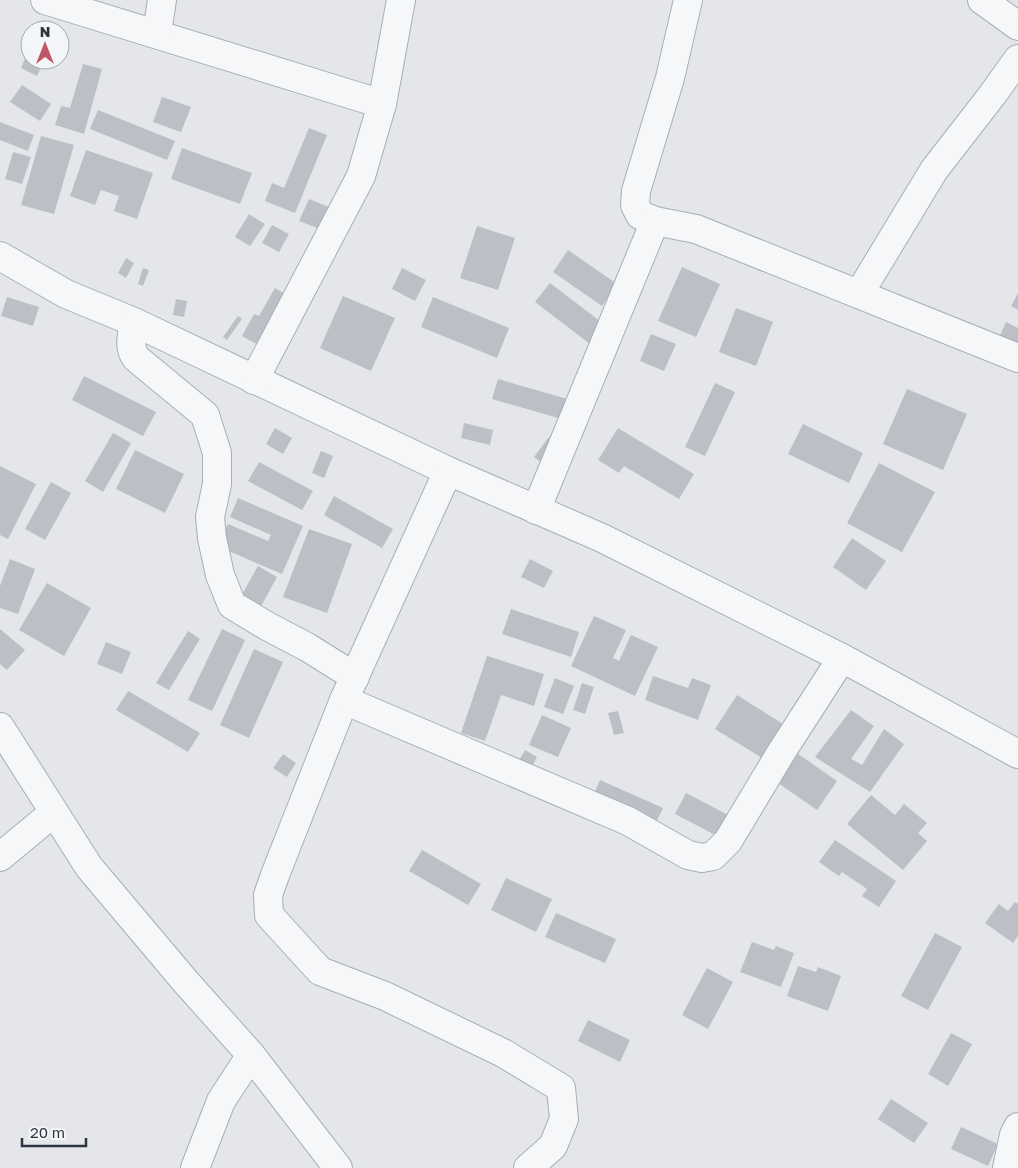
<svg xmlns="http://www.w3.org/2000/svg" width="1018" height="1168" font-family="'Golos Text',sans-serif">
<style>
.building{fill:#bbc0c7}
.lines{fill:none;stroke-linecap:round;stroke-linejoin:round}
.minor-casing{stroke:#a9adb4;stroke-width:30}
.minor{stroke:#f6f7f9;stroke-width:28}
</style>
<rect width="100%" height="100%" fill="#e4e6ea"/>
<g class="building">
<polygon points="30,47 30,60 44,60 37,76 21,68"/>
<polygon points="83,64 102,69 84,134 55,125 61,106 70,108"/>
<polygon points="22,85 51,104 40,121 10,102"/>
<polygon points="162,97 191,107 181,132 153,122"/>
<polygon points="98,110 175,141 167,160 90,129"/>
<polygon points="0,122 34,135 28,151 0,140"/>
<polygon points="309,128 327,135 295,213 265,201 272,183 284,188"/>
<polygon points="41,136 74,145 54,214 21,205"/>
<polygon points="182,148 252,173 240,204 171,179"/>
<polygon points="86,150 153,173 137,219 114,211 119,196 101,190 95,205 70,196"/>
<polygon points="13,152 31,157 22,184 5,179"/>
<polygon points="309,199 329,207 320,229 299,221"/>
<polygon points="249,214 265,224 250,246 235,237"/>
<polygon points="272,225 289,234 279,252 262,243"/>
<polygon points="477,226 515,238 498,290 460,278"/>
<polygon points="568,250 617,284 602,306 553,272"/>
<polygon points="126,258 134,263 126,278 118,273"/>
<polygon points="682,267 720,284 696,337 658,321"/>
<polygon points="143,268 149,270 143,286 138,284"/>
<polygon points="402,268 426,280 415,301 392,289"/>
<polygon points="550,283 605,325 590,344 535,302"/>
<polygon points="275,288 290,297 262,347 242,336 254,314 259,316"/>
<polygon points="1018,293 1018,310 1011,306"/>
<polygon points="343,296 395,318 371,371 320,348"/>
<polygon points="7,297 39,307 33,326 1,316"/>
<polygon points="433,297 509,328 497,358 421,327"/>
<polygon points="176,299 187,301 184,317 173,315"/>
<polygon points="736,308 773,322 756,366 719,352"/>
<polygon points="238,316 242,319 227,340 223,337"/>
<polygon points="1006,322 1018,328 1018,349 998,340"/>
<polygon points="651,334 676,344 664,371 640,361"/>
<polygon points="84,376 156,412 143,436 72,400"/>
<polygon points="498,379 571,400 565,420 492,399"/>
<polygon points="715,383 735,392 705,456 685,447"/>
<polygon points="907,389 967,414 943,470 883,444"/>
<polygon points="464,423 493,430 490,445 461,438"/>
<polygon points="803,424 863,453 849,483 788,454"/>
<polygon points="275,428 292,438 283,454 266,444"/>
<polygon points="618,428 694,474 679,499 624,466 619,473 598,460"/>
<polygon points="113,433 131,443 103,492 85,481"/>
<polygon points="548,438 555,443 541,462 534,457"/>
<polygon points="135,450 184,474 165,513 116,489"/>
<polygon points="321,451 333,456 324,478 312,473"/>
<polygon points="259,462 313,491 302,510 248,481"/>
<polygon points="879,463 935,492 902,552 847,523"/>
<polygon points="0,466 36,484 8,539 0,535"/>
<polygon points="51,482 71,493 45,540 25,529"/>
<polygon points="334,496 393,529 382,548 324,515"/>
<polygon points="238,498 303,526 282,574 217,546 228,524 268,541 271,535 230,517"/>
<polygon points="309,529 352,544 327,613 283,597"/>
<polygon points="852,538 886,561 866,590 833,567"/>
<polygon points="10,559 35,569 18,614 0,608 0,586"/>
<polygon points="530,559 553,571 544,588 521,577"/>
<polygon points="258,566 277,577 259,610 239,600"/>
<polygon points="47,583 91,608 64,656 19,630"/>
<polygon points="511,609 579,632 571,657 502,634"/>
<polygon points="594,616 626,630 613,658 619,661 631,635 658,647 635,696 571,666"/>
<polygon points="0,629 25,650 7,670 0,664"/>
<polygon points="222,629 245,640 212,711 188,700"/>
<polygon points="188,631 200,639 169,690 156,683"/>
<polygon points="106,642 131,652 122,674 97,664"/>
<polygon points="254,649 283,662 249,738 220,725"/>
<polygon points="487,656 544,674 534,706 501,695 485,741 461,733"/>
<polygon points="653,676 688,688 692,678 711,685 698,720 645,700"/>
<polygon points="555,678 574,686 563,714 544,707"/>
<polygon points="582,683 594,687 585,714 573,710"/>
<polygon points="128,691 200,733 188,752 116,710"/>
<polygon points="737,695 783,724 762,758 715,729"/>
<polygon points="851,710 874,726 851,759 862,765 884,729 904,744 870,792 815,757"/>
<polygon points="618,711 624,733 614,735 608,713"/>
<polygon points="542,715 571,728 558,757 529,745"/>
<polygon points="525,750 537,757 529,773 516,766"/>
<polygon points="283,754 296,763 287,777 273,768"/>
<polygon points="798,754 837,781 817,810 778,783"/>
<polygon points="600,780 663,808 653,829 591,801"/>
<polygon points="686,793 732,817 721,838 675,814"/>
<polygon points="871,795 895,815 904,804 927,823 918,833 927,841 903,870 847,824"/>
<polygon points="835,840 896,881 879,907 862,896 867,889 842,872 839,876 819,862"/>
<polygon points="422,850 481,884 468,905 409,871"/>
<polygon points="506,878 552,899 536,932 491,910"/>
<polygon points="1015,902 1018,904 1018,936 1013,943 985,923 999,904 1008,911"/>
<polygon points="556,913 616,939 605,963 545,937"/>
<polygon points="935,933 962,947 928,1010 901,996"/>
<polygon points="752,942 774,950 776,946 794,953 781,987 740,972"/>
<polygon points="798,966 816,972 818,967 841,976 828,1011 787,996"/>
<polygon points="707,968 733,982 708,1029 682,1015"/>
<polygon points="588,1020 630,1040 620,1062 578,1041"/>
<polygon points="951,1033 972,1044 948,1086 928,1074"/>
<polygon points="891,1099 928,1123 914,1143 878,1119"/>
<polygon points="961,1127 998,1144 988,1166 951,1149"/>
</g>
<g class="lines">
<g class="minor-casing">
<g id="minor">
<polyline points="45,0 382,104"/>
<polyline points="982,0 1018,26"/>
<polyline points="157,33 162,0"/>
<polyline points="655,221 640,215 635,205 636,191 670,78 688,0"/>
<polyline points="0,256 66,294 134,322 448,471 602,538 842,658 1018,754"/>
<polyline points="859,294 934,170 993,94 1018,59"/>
<path d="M134 322C132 335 128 347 136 358L205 415 217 453V484L210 517 212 538 220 575 232 605 267 626 307 647 355 677"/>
<polyline points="254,380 361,176 382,104 401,0"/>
<polyline points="448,471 344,700 275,875 268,895 269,915 320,971 385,996 503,1053 561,1088 564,1119 553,1146 528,1168"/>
<polyline points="536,510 655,221 696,229 1018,358"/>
<polyline points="344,700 628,821 688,855 702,858 713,856 728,841 782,751 842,658"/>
<polyline points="0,727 89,867 185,981 251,1055 338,1168"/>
<polyline points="0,857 53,813"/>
<polyline points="195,1168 221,1101 251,1055"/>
<polyline points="1007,1168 1014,1135 1018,1127"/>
</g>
</g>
<use href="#minor" class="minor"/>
</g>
<g transform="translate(45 45)"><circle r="24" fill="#f3f5f8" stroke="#a4a8af"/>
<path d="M0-4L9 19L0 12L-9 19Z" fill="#c25666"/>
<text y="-8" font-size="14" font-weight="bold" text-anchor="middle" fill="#2d3441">N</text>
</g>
<path d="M22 1138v8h64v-8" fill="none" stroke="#2d3441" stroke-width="2.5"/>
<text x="30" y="1138" font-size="15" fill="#2d3441" stroke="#f3f5f8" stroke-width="4" paint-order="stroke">20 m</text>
</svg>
